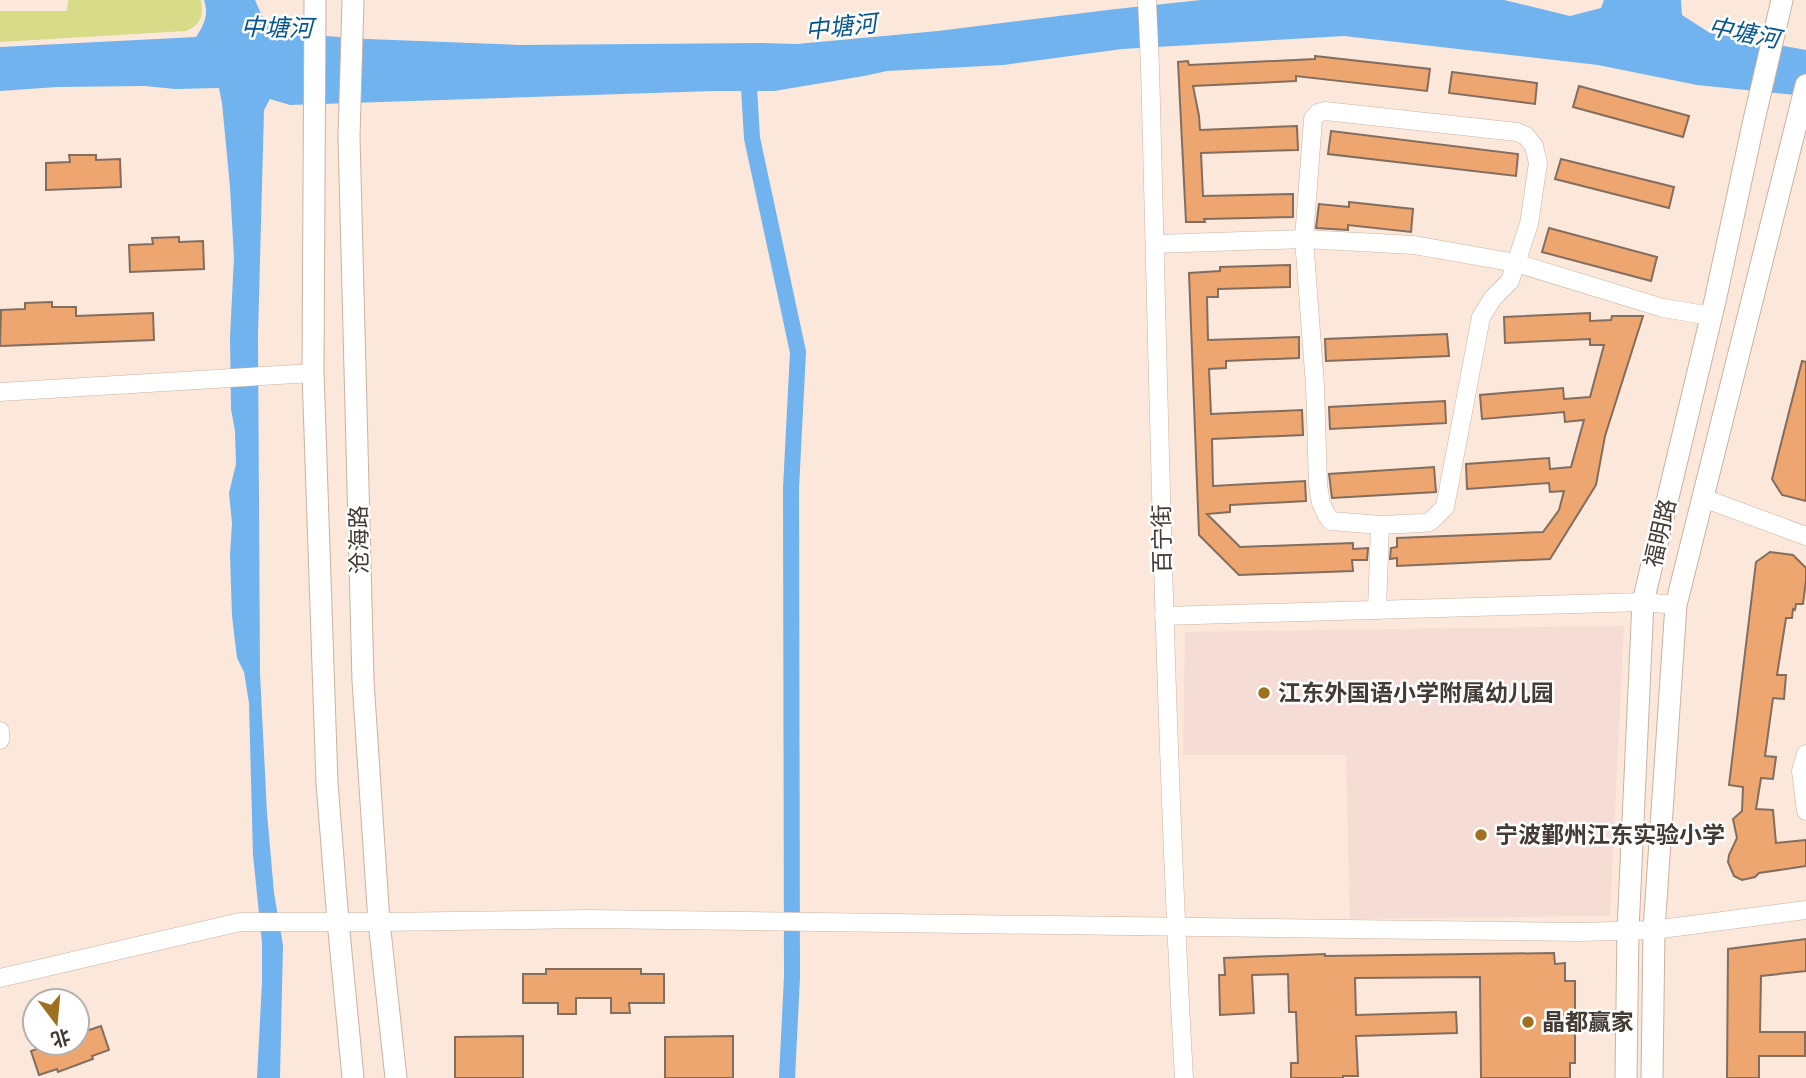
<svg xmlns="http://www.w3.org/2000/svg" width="1806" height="1078" font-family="'Noto Sans','Noto Sans SC',sans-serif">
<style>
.education{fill:#f5dcd5}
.green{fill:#d8dc88}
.water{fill:#70b3ef}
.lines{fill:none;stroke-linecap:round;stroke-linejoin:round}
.canal{stroke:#70b3ef;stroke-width:16}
.building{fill:#eea670;stroke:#826d5e;stroke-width:2}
.minor-casing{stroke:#c9b2a2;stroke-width:19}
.major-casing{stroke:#c9b2a2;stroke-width:23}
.minor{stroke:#fff;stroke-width:18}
.major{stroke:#fff;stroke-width:21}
.poi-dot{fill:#9f7022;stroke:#fff;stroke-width:2.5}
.labels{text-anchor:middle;stroke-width:5;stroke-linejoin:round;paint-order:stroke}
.street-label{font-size:23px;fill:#443a34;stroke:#fff}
.poi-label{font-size:23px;font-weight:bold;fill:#443a34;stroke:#fff;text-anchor:start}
.water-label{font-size:24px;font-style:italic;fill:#06568d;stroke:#fff}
</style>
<rect width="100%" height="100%" fill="#fce8da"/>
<polygon class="education" points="1624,626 1610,916 1350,919 1346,755 1183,755 1185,632"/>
<path class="green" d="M68 0H201C204 15 201 25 186 31L0 42V11H67Z"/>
<path class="water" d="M204 0H255L262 16 270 23 285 33 367 39 520 45 762 43 797 44 938 31 1116 9 1201 0H1504L1570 16 1601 8 1604 0H1681L1682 15 1710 33 1806 50V96L1697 85 1598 65 1344 36 1122 49 1004 65 887 71 864 76 774 91H713L290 105 270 99 264 110 258 335 260 674 267 813 274 893 283 945 280 1078H257L262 982V943L253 855 249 703 244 672 237 658 232 616 230 555 232 523 229 493 236 464 235 431 231 409 230 337 234 258 230 187 222 103 219 88 175 89 145 86 57 87 0 91V47L196 37C204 25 209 15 204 0Z"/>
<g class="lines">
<polyline class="canal" points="748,71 752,138 798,352 791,488 792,977 787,1078"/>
</g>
<g class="building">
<polygon points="1315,56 1430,69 1427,91 1296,76 1296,81 1193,86 1199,116 1200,130 1297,126 1298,150 1201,153 1203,196 1293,194 1293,217 1204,219 1205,222 1186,222 1178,62 1188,61 1189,65 1315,59"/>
<polygon points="1452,72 1537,83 1535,104 1449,93"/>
<polygon points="1579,86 1689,116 1683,137 1573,107"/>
<polygon points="1331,131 1518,154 1516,176 1328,154"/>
<polygon points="69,155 96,155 96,160 120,159 121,187 46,190 46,163 70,162"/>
<polygon points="1561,159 1674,187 1669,208 1555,179"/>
<polygon points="1349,202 1413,209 1411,232 1348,225 1348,230 1316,228 1319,204 1349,207"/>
<polygon points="1549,228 1657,257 1651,281 1542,252"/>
<polygon points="179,237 179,242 203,241 204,269 130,272 129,245 153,244 152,238"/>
<polygon points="1290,265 1290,287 1218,289 1218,297 1207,297 1208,340 1299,337 1299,358 1226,361 1226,368 1209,369 1211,414 1302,410 1303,435 1212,439 1213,486 1305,481 1306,501 1230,505 1230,512 1207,514 1240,547 1353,543 1353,549 1368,548 1367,560 1352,560 1353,571 1239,575 1199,535 1189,273 1220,271 1220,267"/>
<polygon points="52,302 52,307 76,307 76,316 153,313 154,340 0,346 1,310 25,309 25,303"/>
<polygon points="1590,313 1590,321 1611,320 1612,316 1643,316 1605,436 1596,485 1550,559 1397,566 1397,558 1390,559 1391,548 1397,547 1397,538 1543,532 1559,510 1564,491 1550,492 1549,483 1467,489 1466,464 1549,458 1550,469 1571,467 1584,420 1565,422 1564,412 1482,419 1480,395 1563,388 1564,399 1590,397 1604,345 1590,345 1590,339 1505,343 1504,317"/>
<polygon points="1447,334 1449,356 1326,361 1325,339"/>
<polygon points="1802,361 1806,362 1806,501 1782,495 1772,479"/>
<polygon points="1445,401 1446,423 1330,429 1329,407"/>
<polygon points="1434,467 1436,492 1332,498 1329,474"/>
<polygon points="1770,552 1793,555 1806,568 1806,580 1803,604 1796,604 1795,610 1793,609 1792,618 1786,618 1777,675 1786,675 1784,699 1773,698 1765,756 1776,757 1773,779 1761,778 1756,809 1773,810 1776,843 1806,840 1806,866 1759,873 1755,877 1742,880 1734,876 1728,862 1729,855 1737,838 1733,819 1742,811 1743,787 1729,785 1756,562"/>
<polygon points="1806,939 1806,971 1761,976 1760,1032 1805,1032 1805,1056 1759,1056 1759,1078 1727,1078 1728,949"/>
<polygon points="1554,953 1555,964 1565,963 1565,981 1575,981 1575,1063 1570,1063 1570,1078 1481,1078 1480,977 1355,978 1356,1015 1456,1012 1457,1033 1356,1036 1358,1076 1343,1076 1343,1078 1291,1078 1291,1063 1298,1063 1296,1012 1289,1012 1288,974 1252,975 1254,1013 1220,1015 1219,975 1225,975 1224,958 1325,954 1325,956"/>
<polygon points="546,969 641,969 641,974 664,974 664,1003 629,1003 630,1013 611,1013 611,998 576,998 576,1014 558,1014 558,1003 523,1003 523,974 546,974"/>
<polygon points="101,1026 109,1050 92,1056 93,1059 58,1072 57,1069 39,1075 31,1051 52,1043 77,1043 77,1034"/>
<polygon points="523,1036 523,1078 455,1078 455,1037"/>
<polygon points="733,1036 733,1078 665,1078 665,1037"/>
</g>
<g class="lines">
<g class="minor-casing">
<g id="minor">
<path d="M1147 0 1150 67C1159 404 1165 741 1184 1078"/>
<polygon points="1325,111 1517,132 1526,136 1534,146 1538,163 1529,224 1510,281 1493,298 1481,317 1445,507 1430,522 1422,523 1380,525 1331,521 1326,514 1321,503 1318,485 1315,386 1304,239 1313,119 1318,113"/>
<polyline points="1155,244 1304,239 1414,245 1516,263 1663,308 1711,316"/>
<polyline points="0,392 313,373"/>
<polyline points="1703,498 1806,536"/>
<polyline points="1377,610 1380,525"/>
<polyline points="1164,616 1643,602 1676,605"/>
<polyline points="0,740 0,731"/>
<polyline points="1806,754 1801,771 1806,811"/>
<polyline points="0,978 240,922 379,922 589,919 1579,932 1654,930 1806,910"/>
</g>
</g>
<g class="major-casing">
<g id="major">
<polyline points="315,0 313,373 327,783 338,921 353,1078"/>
<polyline points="353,0 349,136 363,681 379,922 396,1078"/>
<polyline points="1626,1078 1628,930 1643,602 1715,301 1754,120 1782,0"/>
<polyline points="1652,1078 1654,930 1676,605 1806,85"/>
</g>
</g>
<use href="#minor" class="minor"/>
<use href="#major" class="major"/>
</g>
<g class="poi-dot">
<circle cx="1264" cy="693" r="7"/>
<circle cx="1481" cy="835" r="7"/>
<circle cx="1528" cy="1022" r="7"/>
</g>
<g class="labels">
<g class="street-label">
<text transform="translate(1660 533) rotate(-77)" y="8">福明路</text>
<text transform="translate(1162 539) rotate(-91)" y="8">百宁街</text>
<text transform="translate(359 540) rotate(-91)" y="8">沧海路</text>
</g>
<g class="poi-label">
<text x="1278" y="701">江东外国语小学附属幼儿园</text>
<text x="1495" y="843">宁波鄞州江东实验小学</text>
<text x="1542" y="1030">晶都赢家</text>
</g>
<g class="water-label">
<text transform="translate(841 27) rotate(-6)" y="8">中塘河</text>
<text transform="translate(277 28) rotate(1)" y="8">中塘河</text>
<text transform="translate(1744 33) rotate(11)" y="8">中塘河</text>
</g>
</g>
<g transform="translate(56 1022) rotate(164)"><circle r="33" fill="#ffffff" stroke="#b4b0ae" stroke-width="2"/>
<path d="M0-5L12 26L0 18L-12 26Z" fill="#9f7022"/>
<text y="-10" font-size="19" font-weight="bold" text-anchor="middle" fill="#443a34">北</text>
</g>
</svg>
